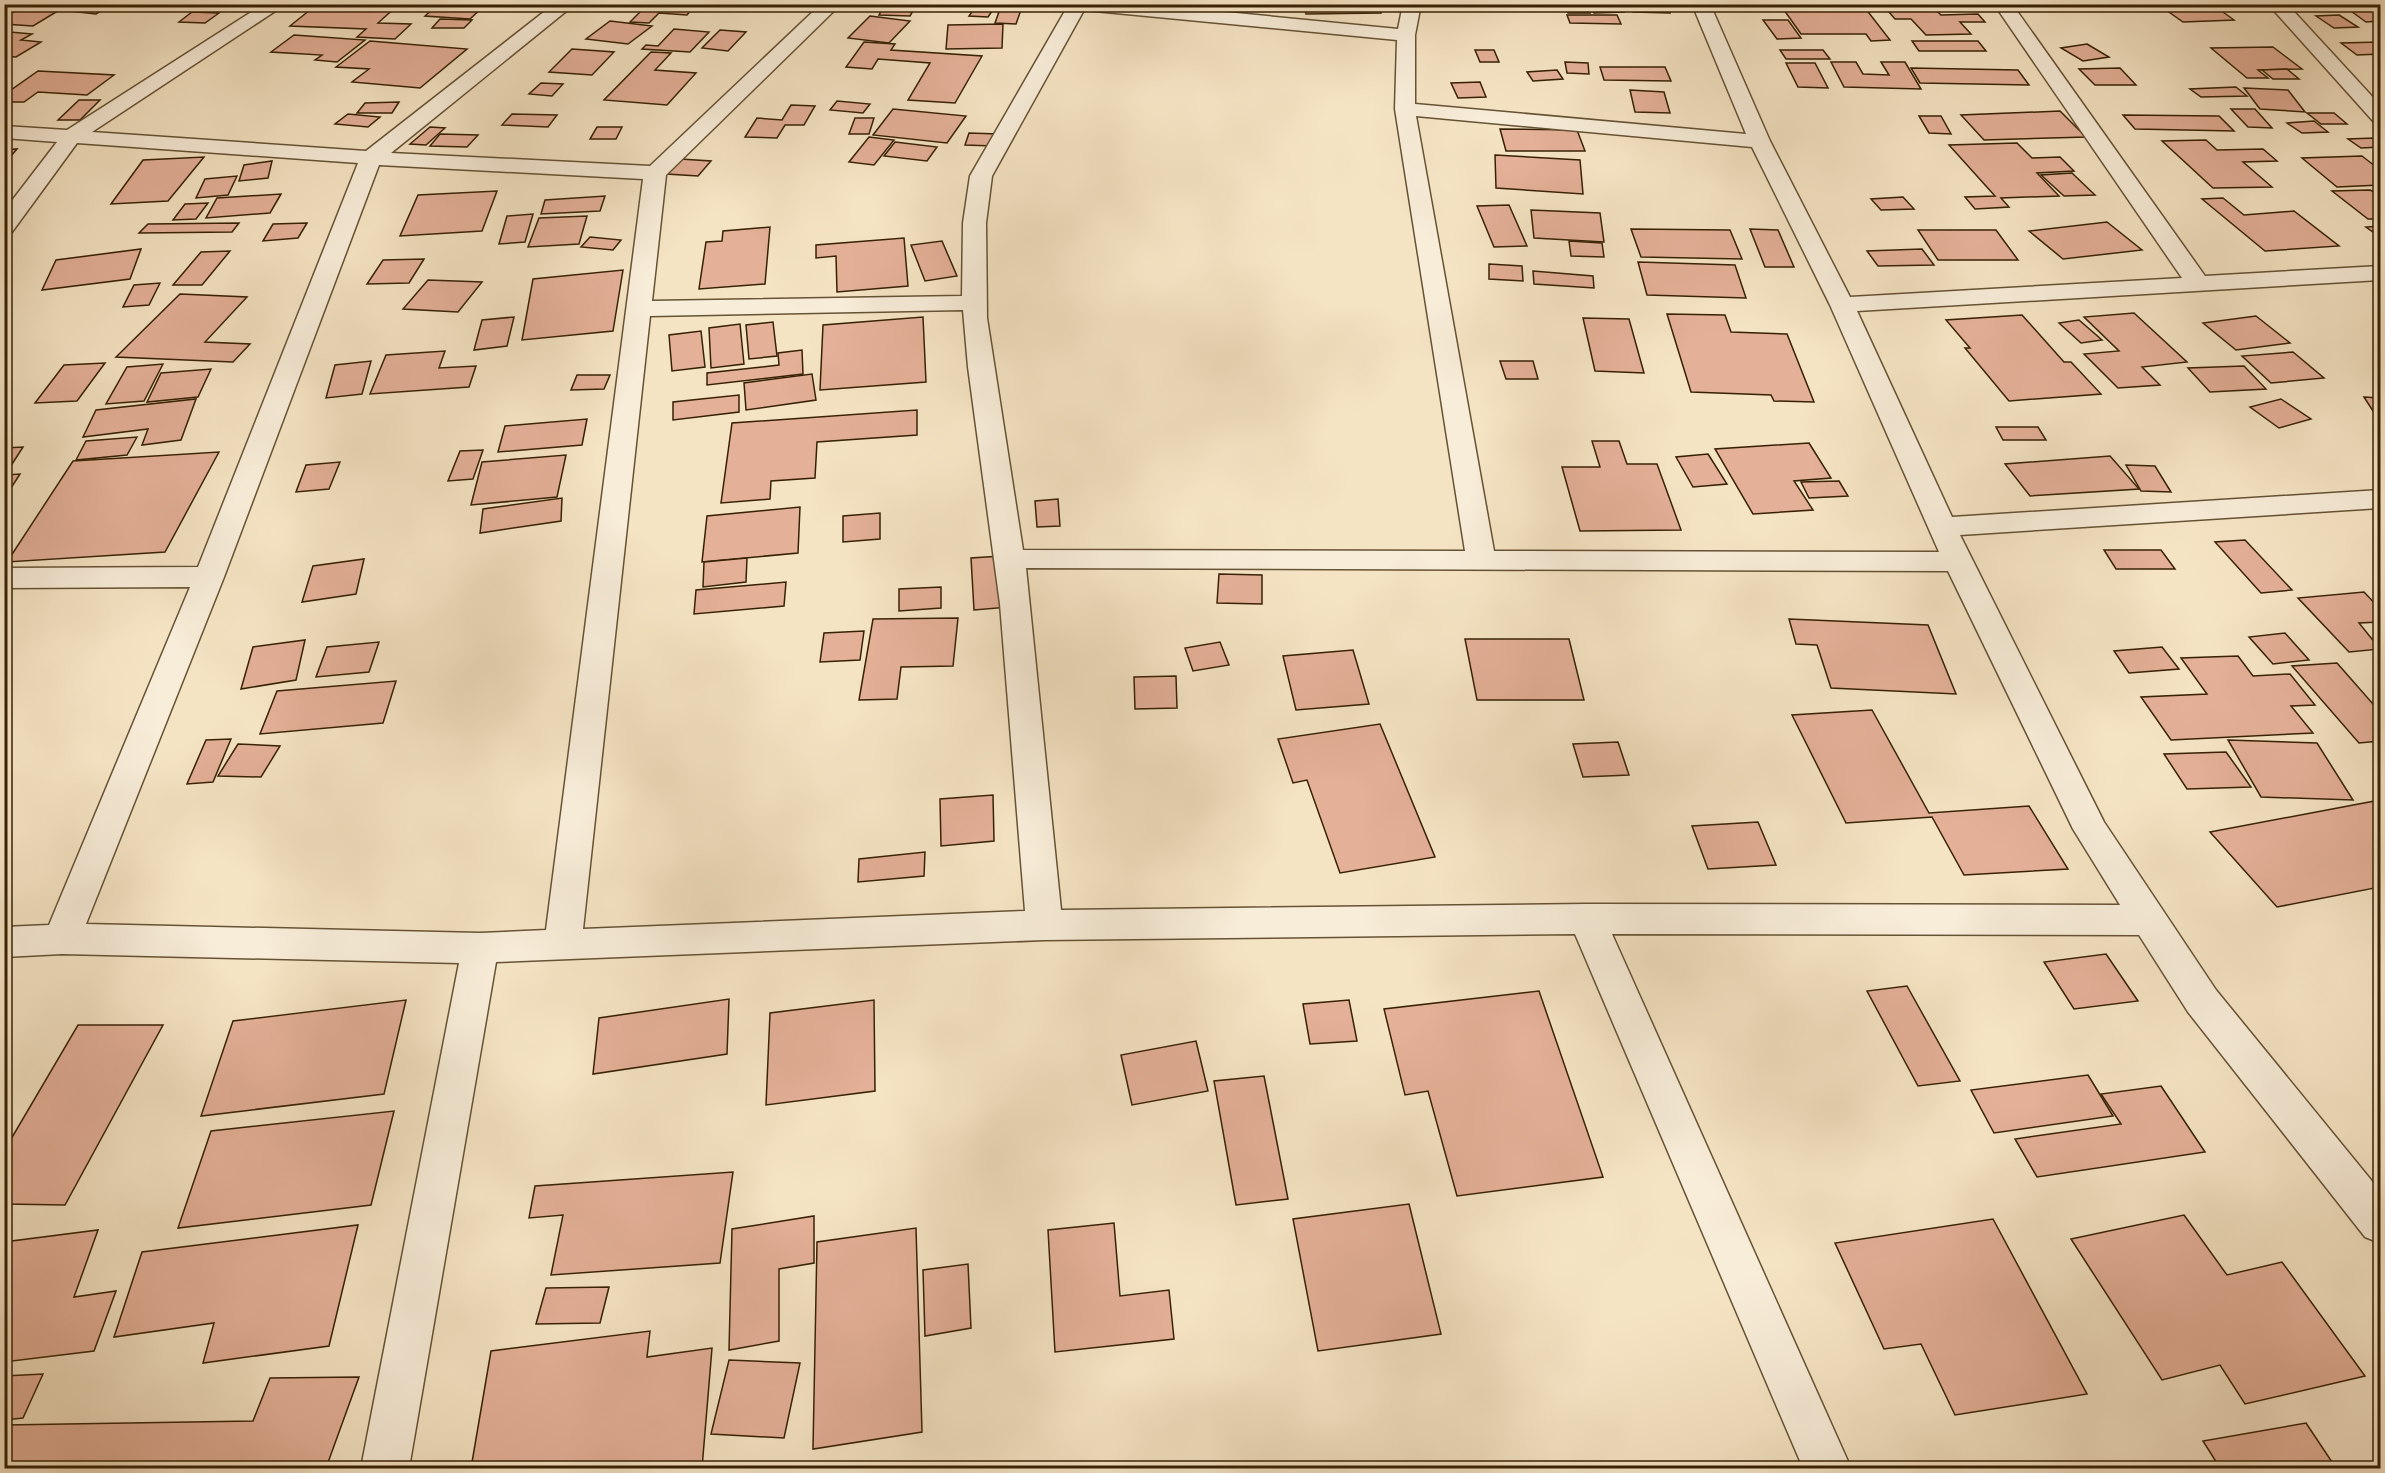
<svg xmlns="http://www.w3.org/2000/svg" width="2385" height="1473" font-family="'Libre Bodoni',serif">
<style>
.building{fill:#e4b098;stroke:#372104;stroke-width:1.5}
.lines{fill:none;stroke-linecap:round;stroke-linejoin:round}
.minor-casing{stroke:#665234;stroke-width:3}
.minor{fill:#f8edd9;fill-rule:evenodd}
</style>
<rect width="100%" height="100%" fill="#f5e4c4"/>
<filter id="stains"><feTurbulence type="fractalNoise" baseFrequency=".00333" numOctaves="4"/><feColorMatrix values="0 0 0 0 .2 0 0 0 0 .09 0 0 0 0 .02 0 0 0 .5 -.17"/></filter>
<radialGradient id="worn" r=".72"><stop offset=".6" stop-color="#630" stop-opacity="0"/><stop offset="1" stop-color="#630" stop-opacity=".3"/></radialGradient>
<g class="building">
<polygon points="71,4 112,4 96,14 60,10"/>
<polygon points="121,4 146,4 138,9 116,8"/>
<polygon points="344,4 436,4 433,8 397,6 378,23 411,24 395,39 357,37 366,29 290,26 310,10 336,11"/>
<polygon points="438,4 486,4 470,19 425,16"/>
<polygon points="648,4 696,4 687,15 659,13 649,23 630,22"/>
<polygon points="917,4 910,16 879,15 884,6 862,5"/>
<polygon points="1220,4 1273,4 1272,8"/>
<polygon points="1304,4 1379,4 1381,13 1306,14"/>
<polygon points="1564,4 1585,4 1590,13 1568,13"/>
<polygon points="1588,4 1619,4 1624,12 1594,13"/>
<polygon points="1630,4 1666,4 1670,13 1633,12"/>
<polygon points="1809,4 1862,4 1890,40 1871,41 1866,34 1801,34 1784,10 1813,10"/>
<polygon points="1882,4 1984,4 1987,8 1935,9 1941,15 1978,14 1985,22 1960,22 1971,34 1926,35 1911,19 1895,19"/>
<polygon points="2212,4 2234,20 2183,22 2159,5"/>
<polygon points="2369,5 2380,14 2380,21 2366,22 2344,6"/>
<polygon points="976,6 995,7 988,17 969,16"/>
<polygon points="1001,6 1022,7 1016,24 995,23"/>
<polygon points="22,7 61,9 33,26 4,24 4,17"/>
<polygon points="192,12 219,13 205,23 179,22"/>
<polygon points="1567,15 1617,15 1621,24 1570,23"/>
<polygon points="2339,15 2358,27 2334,28 2316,16"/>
<polygon points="870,16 910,21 889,43 848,38"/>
<polygon points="440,19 472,20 464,28 432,28"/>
<polygon points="1763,20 1788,20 1801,38 1777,39"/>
<polygon points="610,21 652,26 628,44 586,39"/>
<polygon points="1003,24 1002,48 946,49 948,25"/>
<polygon points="674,29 709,32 690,52 642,49 646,45 658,46"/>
<polygon points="720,30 746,32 728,51 702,48"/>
<polygon points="10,32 32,34 21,40 41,42 16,57 4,56 4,35"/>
<polygon points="294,35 365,40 337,62 315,60 322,55 271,52"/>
<polygon points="370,41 467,49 420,88 352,82 369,69 336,67"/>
<polygon points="1912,41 1978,41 1986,51 1919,51"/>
<polygon points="864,42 895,44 891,50 982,56 955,103 908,100 930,63 878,59 872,69 846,67"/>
<polygon points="2380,42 2380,54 2357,55 2341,43"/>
<polygon points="2087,44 2109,57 2083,61 2061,48"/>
<polygon points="2273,47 2302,69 2258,70 2268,78 2247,78 2211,48"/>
<polygon points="572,49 614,52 592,75 549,72"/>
<polygon points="1475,50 1494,50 1499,62 1480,62"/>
<polygon points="1780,50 1823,50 1830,59 1786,59"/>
<polygon points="651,52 671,53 655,70 696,73 667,105 604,100"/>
<polygon points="1565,62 1588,63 1589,74 1567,73"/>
<polygon points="1831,62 1856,62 1863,74 1889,75 1881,62 1905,62 1921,89 1844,87"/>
<polygon points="1786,63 1815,63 1828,88 1798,87"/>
<polygon points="1600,67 1665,67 1671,81 1604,80"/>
<polygon points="1911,68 2018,70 2029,85 1920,83"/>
<polygon points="2120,68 2136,85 2095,85 2079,69"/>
<polygon points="2287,69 2299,79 2273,79 2262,70"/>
<polygon points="1557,70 1563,79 1533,81 1527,72"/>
<polygon points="38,71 114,75 87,95 38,92 24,102 4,102 4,95"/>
<polygon points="1480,82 1486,97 1458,98 1451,83"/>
<polygon points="541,83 563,84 552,96 529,94"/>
<polygon points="2236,87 2247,96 2201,97 2190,89"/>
<polygon points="2244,88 2288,90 2305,112 2260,109"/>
<polygon points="1630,90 1664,92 1670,113 1635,112"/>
<polygon points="79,100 100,100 80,120 58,120"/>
<polygon points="837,101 870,104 863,113 830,110"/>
<polygon points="399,102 392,113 357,113 365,103"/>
<polygon points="791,105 815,106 804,125 785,125 777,138 745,137 757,118 782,120"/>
<polygon points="893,109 966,116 947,143 873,135"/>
<polygon points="2231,109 2255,109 2272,128 2248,127"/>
<polygon points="2060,111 2086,137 1984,140 1961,115"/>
<polygon points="2307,113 2334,113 2347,124 2321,124"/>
<polygon points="348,114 380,117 368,127 335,124"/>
<polygon points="512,114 557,115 548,127 502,125"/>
<polygon points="2123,115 2219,116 2234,131 2135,129"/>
<polygon points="1919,116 1941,116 1951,134 1929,133"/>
<polygon points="855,118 874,118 869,134 849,134"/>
<polygon points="2314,121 2328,132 2302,133 2287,123"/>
<polygon points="430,127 445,128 426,145 410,144"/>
<polygon points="597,127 622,127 616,139 590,139"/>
<polygon points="1500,129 1577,130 1585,151 1506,151"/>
<polygon points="969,133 998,134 994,146 965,145"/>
<polygon points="440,134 478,135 467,147 430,146"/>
<polygon points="869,137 894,140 874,165 849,162"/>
<polygon points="2375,138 2380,142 2380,147 2361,148 2348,139"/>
<polygon points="2206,140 2217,150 2263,149 2277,161 2243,162 2272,187 2213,188 2162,141"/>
<polygon points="895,142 937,147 927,161 884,156"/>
<polygon points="2017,143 2032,158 2060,157 2074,171 2037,173 2059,196 2001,198 2009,207 1975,209 1965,197 1995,196 1949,145"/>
<polygon points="17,149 4,164 4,150"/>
<polygon points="1495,155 1580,160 1583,194 1496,188"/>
<polygon points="2362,156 2380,170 2380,185 2337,187 2302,158"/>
<polygon points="204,157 168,201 111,204 143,160"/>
<polygon points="680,159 711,161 698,176 667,174"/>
<polygon points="272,161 268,178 239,181 244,165"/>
<polygon points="2072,173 2095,195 2064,196 2041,175"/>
<polygon points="237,176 228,195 196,198 205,179"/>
<polygon points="2370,190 2380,195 2380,219 2368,219 2332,191"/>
<polygon points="497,191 482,231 400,236 418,195"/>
<polygon points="281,194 270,213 206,218 217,198"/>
<polygon points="605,196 600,211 541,214 545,200"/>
<polygon points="1903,197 1914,209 1881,210 1871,199"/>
<polygon points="2223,198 2244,215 2294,211 2339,246 2265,251 2202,199"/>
<polygon points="208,203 196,219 173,220 185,204"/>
<polygon points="1509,205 1527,246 1494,247 1477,206"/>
<polygon points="1531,210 1600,213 1604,242 1534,238"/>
<polygon points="533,214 525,242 499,244 507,216"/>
<polygon points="587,216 579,244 528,247 539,218"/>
<polygon points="2107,222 2142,250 2063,259 2029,231"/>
<polygon points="239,223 232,232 139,233 148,224"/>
<polygon points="307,223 298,238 263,241 273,224"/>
<polygon points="2380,226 2380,237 2366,227"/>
<polygon points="770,227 765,284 699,289 706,242 722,241 723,231"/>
<polygon points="1631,229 1730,230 1742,259 1641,257"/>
<polygon points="1750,229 1778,230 1794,267 1765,267"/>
<polygon points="1918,230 1996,230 2018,260 1938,260"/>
<polygon points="590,237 621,240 613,250 581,247"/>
<polygon points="904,238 908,286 837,292 836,256 816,258 816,245"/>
<polygon points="942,241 957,276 925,281 911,245"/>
<polygon points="1569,241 1602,243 1604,257 1571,256"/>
<polygon points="141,249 130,279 42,290 56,260"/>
<polygon points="1922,249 1934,265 1878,266 1867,251"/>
<polygon points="230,251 202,285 173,285 201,252"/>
<polygon points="424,259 409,283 367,284 383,260"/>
<polygon points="1638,262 1735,265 1746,298 1647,295"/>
<polygon points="1489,264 1522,266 1523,281 1489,279"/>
<polygon points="623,270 613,331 522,340 533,279"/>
<polygon points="1533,271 1593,276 1594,288 1534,284"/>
<polygon points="428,280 482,282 458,312 403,309"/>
<polygon points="160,283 149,305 123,307 134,285"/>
<polygon points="180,294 247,297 205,342 250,344 233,362 116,357"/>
<polygon points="2134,313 2187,362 2142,367 2160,385 2118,388 2084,354 2119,351 2084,317"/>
<polygon points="1667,314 1725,315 1731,332 1787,334 1814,402 1774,401 1771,395 1691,392"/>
<polygon points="2022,315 2064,362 2071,362 2101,394 2009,401 1965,348 1970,348 1946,320"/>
<polygon points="2256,316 2290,343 2236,350 2203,323"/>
<polygon points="514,317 507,346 474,350 482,320"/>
<polygon points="923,317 926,382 820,390 823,325"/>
<polygon points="1583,318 1629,319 1644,373 1595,371"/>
<polygon points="2079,320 2102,340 2081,343 2059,323"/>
<polygon points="773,322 777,356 749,359 746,325"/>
<polygon points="740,324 744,364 711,368 709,328"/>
<polygon points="701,331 705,367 672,371 669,335"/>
<polygon points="802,350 803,374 707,385 707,373 779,365 778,353"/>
<polygon points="445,351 439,368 476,366 469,387 370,394 386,355"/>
<polygon points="2293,352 2324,378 2271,383 2242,356"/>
<polygon points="371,361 362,394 326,398 335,365"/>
<polygon points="1500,361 1533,361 1538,379 1506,379"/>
<polygon points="105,363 77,401 35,403 64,365"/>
<polygon points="163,364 144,401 106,404 127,367"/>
<polygon points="2244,366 2266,389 2210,392 2188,368"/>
<polygon points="211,369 198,397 147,402 161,373"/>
<polygon points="812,374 816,400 746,410 744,383"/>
<polygon points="577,375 610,375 604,389 571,390"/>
<polygon points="739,395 739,412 673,420 673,402"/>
<polygon points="2364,397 2380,398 2380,422"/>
<polygon points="196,399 181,440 142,445 148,429 83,437 96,410"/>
<polygon points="2281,399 2311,419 2279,428 2250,407"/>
<polygon points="917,410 917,435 817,442 815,478 771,481 770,499 721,503 732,423"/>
<polygon points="587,419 582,445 498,452 505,426"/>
<polygon points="1996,427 2038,427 2046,440 2003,440"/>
<polygon points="137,437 127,455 76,460 86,441"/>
<polygon points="1592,441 1619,441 1627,464 1657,464 1681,530 1580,531 1562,467 1600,467"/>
<polygon points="1809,443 1831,478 1794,481 1813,510 1753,514 1715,449"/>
<polygon points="23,447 5,475 20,474 4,499 4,448"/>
<polygon points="483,450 473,479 448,481 460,451"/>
<polygon points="219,452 165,552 7,562 73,461"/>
<polygon points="1708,454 1727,484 1693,487 1676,457"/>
<polygon points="566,455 557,497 471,505 482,462"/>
<polygon points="2110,456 2139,489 2030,496 2005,464"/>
<polygon points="340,462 329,489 296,492 306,465"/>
<polygon points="2126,465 2155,466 2171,492 2141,491"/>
<polygon points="1839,481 1848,496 1809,498 1801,482"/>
<polygon points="562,498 561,521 480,533 483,509"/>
<polygon points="1058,499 1060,526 1037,527 1035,501"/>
<polygon points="800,507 798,553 702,562 707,516"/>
<polygon points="880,513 880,539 843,542 843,516"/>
<polygon points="2245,540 2292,590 2261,593 2215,542"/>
<polygon points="2104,550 2161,550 2175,569 2116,569"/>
<polygon points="1017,555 1022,606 974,610 971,558"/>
<polygon points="747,558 746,582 703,587 704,562"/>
<polygon points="364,559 356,594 302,602 313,566"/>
<polygon points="1219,574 1262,575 1262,604 1217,603"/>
<polygon points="786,582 784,606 694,614 696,590"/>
<polygon points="941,587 941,608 899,611 899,589"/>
<polygon points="2364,592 2380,609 2380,622 2359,623 2380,649 2349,652 2298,598"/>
<polygon points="958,618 953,666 901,667 897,699 859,700 873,619"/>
<polygon points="1789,619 1928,625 1956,694 1831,688 1817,645 1796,644"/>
<polygon points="864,631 860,660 820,662 824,633"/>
<polygon points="2285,633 2309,660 2273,664 2249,637"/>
<polygon points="1465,639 1569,639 1584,700 1477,700"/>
<polygon points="305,640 296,680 241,689 253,647"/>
<polygon points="379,642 369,672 316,677 327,647"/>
<polygon points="1220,642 1229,665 1193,671 1185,648"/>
<polygon points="2162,647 2179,669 2129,673 2114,651"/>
<polygon points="1353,650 1369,704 1296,710 1283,656"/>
<polygon points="2238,656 2253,676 2290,674 2315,705 2291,706 2313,733 2171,740 2141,697 2207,694 2181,658"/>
<polygon points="2337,663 2380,712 2380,741 2359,743 2292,666"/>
<polygon points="1176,676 1177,708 1135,709 1134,677"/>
<polygon points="396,681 383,723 260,734 277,691"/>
<polygon points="1872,710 1929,813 2029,806 2068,869 1964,875 1932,817 1846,823 1792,715"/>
<polygon points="1380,724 1435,857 1340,873 1307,780 1293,783 1278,739"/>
<polygon points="231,739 213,782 187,784 206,740"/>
<polygon points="2228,740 2317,743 2353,800 2261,797"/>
<polygon points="1618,742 1629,775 1583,777 1573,744"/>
<polygon points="238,744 280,746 261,777 218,776"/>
<polygon points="2226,752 2251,787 2187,789 2164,754"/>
<polygon points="993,795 994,841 941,846 940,799"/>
<polygon points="2380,800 2380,887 2277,907 2210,832"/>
<polygon points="1758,822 1776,865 1708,869 1692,826"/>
<polygon points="925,852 924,876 858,882 859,859"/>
<polygon points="2106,954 2138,1001 2074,1009 2044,962"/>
<polygon points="1907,986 1960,1081 1918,1086 1867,991"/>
<polygon points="1539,991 1603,1177 1457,1196 1428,1091 1405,1095 1384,1009"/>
<polygon points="729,999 727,1054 593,1074 599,1018"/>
<polygon points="406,1000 384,1094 201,1116 233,1021"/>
<polygon points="874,1000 875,1091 766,1105 770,1013"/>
<polygon points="1349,1000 1357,1041 1310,1044 1303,1004"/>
<polygon points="78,1025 163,1025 65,1205 4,1204 4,1151"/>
<polygon points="1196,1041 1208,1091 1132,1105 1121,1055"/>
<polygon points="2088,1075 2113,1116 1994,1133 1971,1090"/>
<polygon points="1264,1076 1288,1199 1236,1205 1214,1081"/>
<polygon points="2161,1086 2205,1152 2037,1177 2015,1139 2121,1124 2101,1094"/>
<polygon points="394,1111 371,1205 178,1228 211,1131"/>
<polygon points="733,1172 720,1263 551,1275 563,1215 529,1218 535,1186"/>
<polygon points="1409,1204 1441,1334 1318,1351 1293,1219"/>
<polygon points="2184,1215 2227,1275 2282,1262 2365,1376 2245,1404 2220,1365 2162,1380 2071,1239"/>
<polygon points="814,1216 814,1263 779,1269 779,1341 729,1350 732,1229"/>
<polygon points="1993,1219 2087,1394 1955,1415 1921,1344 1884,1349 1835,1243"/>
<polygon points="1114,1223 1120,1296 1169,1290 1174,1339 1055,1352 1048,1230"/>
<polygon points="358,1225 329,1346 203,1363 214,1323 114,1337 142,1252"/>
<polygon points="916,1228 922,1432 813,1449 817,1242"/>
<polygon points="98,1230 74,1297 116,1291 94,1351 4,1362 4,1242"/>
<polygon points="968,1264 971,1328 925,1336 923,1270"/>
<polygon points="609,1287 600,1323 536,1324 546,1288"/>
<polygon points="650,1331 647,1357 712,1348 702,1468 471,1468 491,1351"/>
<polygon points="729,1360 800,1363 784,1438 711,1434"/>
<polygon points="43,1374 23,1418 4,1420 4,1376"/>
<polygon points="359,1377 326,1468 4,1468 4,1425 253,1421 270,1378"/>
<polygon points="2306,1423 2336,1468 2220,1468 2203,1441"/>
</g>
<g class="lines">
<g class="minor-casing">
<g id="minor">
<path d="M264 4H286L92 132 366 151 554 4H575L391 153 650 166 821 4H841L666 175 652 301 962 296 963 223 970 176 1069 4H1144L1398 29 1403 4H1421L1415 35V104L1746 134 1692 4H1710L1770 141 1850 297 2182 278 1994 4H2012L2205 276 2380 266V280L1857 311 1952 517 2380 490V508L1960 535 2104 822 2216 990 2380 1191V1243L2365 1237 2188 1012 2139 935 1612 934 1851 1468H1803L1575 934 1044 940 496 962 409 1468H361L459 963 62 954 4 957V927L49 925 190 587 4 588V568L198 567 358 163 77 143 12 232 4 234V211L57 142 4 138V126L67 130ZM1084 10 1397 40 1395 109 1465 551 1023 550 987 318 986 223 992 176ZM1416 116 1752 147 1830 305 1939 552 1494 551ZM379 165 643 179 546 930 480 933 86 924 224 577ZM963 310 968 367 1000 604 1025 911 583 929 650 316ZM1026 568 1948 571 2073 829 2120 905 1587 904 1061 910Z"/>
<polygon points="2268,4 2287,4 2380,105 2380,123 2373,121"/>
</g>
</g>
<use href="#minor" class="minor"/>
</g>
<rect width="2385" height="1473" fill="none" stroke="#f5e4c4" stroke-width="24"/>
<rect x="6" y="6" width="2373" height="1461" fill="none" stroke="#372104" stroke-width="3"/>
<rect x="12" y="12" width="2361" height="1449" fill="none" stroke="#372104" stroke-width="1.5"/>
<rect width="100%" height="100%" filter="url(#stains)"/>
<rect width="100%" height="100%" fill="url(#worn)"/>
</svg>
